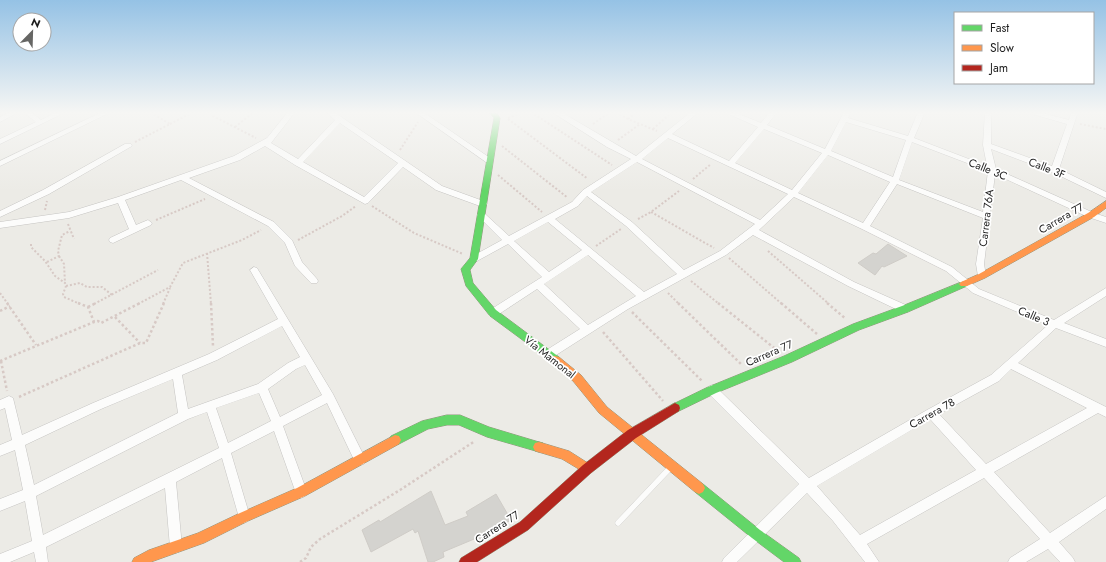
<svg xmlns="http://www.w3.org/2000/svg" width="1106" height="562" font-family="Jost,sans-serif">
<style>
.building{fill:#d4d3cf;stroke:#cfccc7}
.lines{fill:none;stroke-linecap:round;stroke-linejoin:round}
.lane-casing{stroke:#c5c4c2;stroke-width:6}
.street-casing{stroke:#c5c4c2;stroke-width:1}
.fast-casing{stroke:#93967e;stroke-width:1}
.slow-casing{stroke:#93967e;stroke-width:1}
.jam-casing{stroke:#93967e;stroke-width:1}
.path-far1{stroke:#d7c9c5;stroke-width:2;stroke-dasharray:2 2;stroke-linecap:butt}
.path{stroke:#d7c9c5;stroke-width:2.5;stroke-dasharray:2.5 2.5;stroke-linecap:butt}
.lane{stroke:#fcfcfb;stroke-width:5.5}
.street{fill:#fcfcfb;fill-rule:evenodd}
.fast{fill:#63d668;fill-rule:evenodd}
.slow{fill:#ff974d;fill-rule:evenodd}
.jam{fill:#b3261e;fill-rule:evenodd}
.labels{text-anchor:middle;stroke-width:3.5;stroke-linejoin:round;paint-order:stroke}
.street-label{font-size:11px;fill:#1e1e1e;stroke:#fff}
</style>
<rect width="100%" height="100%" fill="#ecebe6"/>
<g class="building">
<polygon points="888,244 907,256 884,267 882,266 875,275 858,263 873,253 876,254"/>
<polygon points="431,491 445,525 468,516 466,512 496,494 511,520 479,539 479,537 443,552 444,557 433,562 428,562 418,531 415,533 413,529 371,552 362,530 379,520 380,522"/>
</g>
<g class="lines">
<g class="lane-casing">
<polyline id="lane" points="618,523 670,468"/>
</g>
<g class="street-casing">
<g id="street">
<polygon points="10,112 19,112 0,122 0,117"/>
<polygon points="23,112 31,112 41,120 57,112 66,112 0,144 0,139 36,122"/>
<polygon points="102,112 111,112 0,166 0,161"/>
<path d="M288 112H295L271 143 298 159 335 120 326 112H334L442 186 486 202 487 204 483 207 480 206 436 190 403 167 368 203 365 204 295 165 265 146 240 160 189 178 274 222 292 240 302 262 317 279 318 281 317 283H311L295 266 285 243 268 226 181 180 125 200 136 225 148 220 152 223 151 225 113 243 110 242 109 240 110 238 129 229 118 203 69 218 0 228V222L69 212 118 197 234 156 267 138ZM340 123 398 163 364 197 303 162Z"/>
<polygon points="415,112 423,112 493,160 492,162 486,162"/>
<path d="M552 112H561L636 156 691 112H699L672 134 729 161 758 127 724 112H734L761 123 770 112H777L767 125 825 149 844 112H851L848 118 908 136 918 112H925L914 138 987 166 983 145 985 112H991V144L1052 166 1067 124 1025 112H1038L1069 120 1071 112H1078L1059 169 1106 192V198L1052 172 991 149 996 169 1094 213 1106 217V223L1088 217 995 174 984 264 986 276 982 279 978 276 976 264 983 218 897 184 870 226 952 267 979 289 1054 320 1106 288V296L1064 323 1106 339V347L1056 328 1018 363 1106 407V417L1098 413 994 472 1050 533 1106 496V509L1059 542 1073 558 1075 562H1060L1048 549 1026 562H1008L1010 558 1040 539 984 478 867 544 879 562H865L833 521 807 493 737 562H722L724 558 799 484 708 393 707 390 708 387 712 385 716 387 809 478 927 410 991 375 1048 325 973 293 946 271 862 229 794 197 759 230 854 282 908 306 910 309 908 312H902L848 286 753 235 726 255 628 309 553 357 549 358 545 357 544 354 545 351 580 329 537 289 496 316H490L488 313 490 310 542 277 508 244 477 261H471L470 259 471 257 502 240 477 215 481 212 484 213 509 236 572 202 583 190 631 159 607 147ZM846 122 906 140 893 177 831 151ZM764 129 822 153 792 190 735 163ZM668 138 788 194 760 220 642 159ZM912 142 988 171 983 212 899 180ZM828 155 890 182 863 223 798 193ZM637 162 755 224 720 251 684 270 632 222 591 192ZM587 196 626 226 677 274 644 292 555 219 578 206ZM548 222 582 250 549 272 514 241ZM588 255 636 296 588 325 544 284ZM1011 369 1087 408 986 464 939 414 999 381ZM930 419 976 470 860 535 817 486Z"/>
<polygon points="125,144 131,144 132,146 49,194 0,217 0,211 43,190"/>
<path d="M254 267 257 268 333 394 366 460 364 464 360 465 356 464 327 403 283 426 307 492 305 496 301 498 297 496 274 431 231 453 250 517 248 521 244 523 240 521 222 458 176 482 182 547 180 551 176 553 172 551 170 547 165 488 46 547 48 562H36L34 552 10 562H0V554L32 541 25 501 0 511V499L23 490 15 450 0 456V445L12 440 5 408 0 410V400L9 396 13 398 22 435 93 403 209 354 278 319 250 270ZM282 326 300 357 288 363 258 384 188 409 182 375 217 360ZM305 365 322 395 280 417 268 389 296 369ZM173 379 178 413 34 485 25 445 101 409ZM259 393 271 421 228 443 216 408ZM207 412 219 448 43 535 36 496 188 419Z"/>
</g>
</g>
<g class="fast-casing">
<g id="fast">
<polygon points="489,112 496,112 500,118 478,259 470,270 473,283 496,310 559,357 560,360 559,363 555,364 490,316 466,286 461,269 470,258 494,118"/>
<polygon points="964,281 967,282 969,284 967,286 908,312 859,330 792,362 716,393 679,411 675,413 671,411 670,408 671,405 708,387 784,356 853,324 902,306"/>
<polygon points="447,415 460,415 489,427 539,442 543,443 545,447 543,451 539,452 487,437 459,425 447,425 428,429 399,444 395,445 391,444 389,440 391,436 422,421"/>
<polygon points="699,482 703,484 760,530 799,558 801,562 784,562 752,538 695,492 693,488 695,484"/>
</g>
</g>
<g class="slow-casing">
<g id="slow">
<polygon points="1106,201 1106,208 1094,217 985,278 967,286 961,286 959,284 961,282 979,274 1088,213"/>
<polygon points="555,356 559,357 581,375 607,407 703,484 705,488 703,492 699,494 695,492 599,413 573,381 551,363 550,360 551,357"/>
<polygon points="395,435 399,436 401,440 399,444 305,496 248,521 204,543 151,562 132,562 134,558 149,550 198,533 240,513 297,488"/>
<polygon points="539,442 569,451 591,465 593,469 591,473 587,474 562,459 535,451 533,447 535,443"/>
</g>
</g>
<g class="jam-casing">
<polygon id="jam" points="675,403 679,405 680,408 679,411 636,438 591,473 528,530 477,562 459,562 461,558 520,522 583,465 628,430"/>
</g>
<g class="path-far1">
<polyline points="211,112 213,116 256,138"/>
<polyline points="531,112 612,165"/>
<polyline points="616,112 628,119 657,131"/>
<polyline points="508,118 523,112"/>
<polyline points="508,119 588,179"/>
<polyline points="628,119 637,112"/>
<polyline points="170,124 193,112"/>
<polyline points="593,124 610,112"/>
<polyline points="1080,124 1106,129"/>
<polyline points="235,127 254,112"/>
<polyline points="653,129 672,112"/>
<polyline points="618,140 640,124"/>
<polyline points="135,142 170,124 150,112"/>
<polyline points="502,146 568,198"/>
<polyline points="400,150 418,122"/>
<polyline points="498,175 542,212"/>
<polyline points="693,179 711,164"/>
<polyline points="372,206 414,233 463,254"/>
<polyline points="45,210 47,201"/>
<polyline points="651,212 714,248"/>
<polyline points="638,219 651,212 679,191"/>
<polyline points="156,220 205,199"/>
<polyline points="68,224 74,239"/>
<polyline points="298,240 342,216 356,206"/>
<polyline points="31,244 31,247 45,261 55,276 65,283 66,286 63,294 64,297 80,304"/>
<polyline points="596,246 621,229"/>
<polyline points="768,251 829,304"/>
<polyline points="207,253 211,304"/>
<polyline points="59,256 64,264 65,283"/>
<polyline points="729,258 782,304"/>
<polyline points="47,262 59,256 58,251 62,235 70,231"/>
<polyline points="691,281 719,304"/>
<polyline points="66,286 80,283 87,287 102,287 112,295"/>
<polyline points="0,293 8,304"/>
<polyline points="668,293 679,304"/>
<polyline points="94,304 158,270"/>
<polyline points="138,304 170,287 183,263 242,240 261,230"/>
<polyline points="163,304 170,288"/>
</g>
<g class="path">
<polyline points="7,303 36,345"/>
<polyline points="78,303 88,307 94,322"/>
<polyline points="211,303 213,346"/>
<polyline points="678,303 742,365"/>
<polyline points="718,303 778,351"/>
<polyline points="781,303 817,334"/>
<polyline points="827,303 846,319"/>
<polyline points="88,307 96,303"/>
<polyline points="0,311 10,306"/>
<polyline points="632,312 703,382"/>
<polyline points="115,317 140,343"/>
<polyline points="603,332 663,401"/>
<polyline points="0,361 94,322 98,321 101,323 140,303"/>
<polyline points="1,361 7,391"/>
<polyline points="19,397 140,343 146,343 164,303"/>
<polyline points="300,562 306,558 311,547 320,539 400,490 475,441"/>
</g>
<use href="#lane" class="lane"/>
<use href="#street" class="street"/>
<use href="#fast" class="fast"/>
<use href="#slow" class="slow"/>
<use href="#jam" class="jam"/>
</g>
<linearGradient id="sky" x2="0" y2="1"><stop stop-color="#95c2e5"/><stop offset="0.59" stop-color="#f6f6f4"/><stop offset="1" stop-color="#f6f6f4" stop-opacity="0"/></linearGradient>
<rect width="1106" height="191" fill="url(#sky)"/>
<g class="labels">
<g class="street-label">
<text transform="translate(1047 168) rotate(21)" y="4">Calle 3F</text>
<text transform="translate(988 169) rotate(22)" y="4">Calle 3C</text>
<text transform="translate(986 218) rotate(-83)" y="4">Carrera 76A</text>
<text transform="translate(1061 218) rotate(-30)" y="4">Carrera 77</text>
<text transform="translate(1034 316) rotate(23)" y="4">Calle 3</text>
<text transform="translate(769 353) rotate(-23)" y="4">Carrera 77</text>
<text transform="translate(550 357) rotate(38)" y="4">Vía Mamonal</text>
<text transform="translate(932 413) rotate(-29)" y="4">Carrera 78</text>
<text transform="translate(497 527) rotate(-33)" y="4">Carrera 77</text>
</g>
</g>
<rect x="954" y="12" width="140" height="72" fill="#ffffff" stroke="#a5a5a5"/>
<rect x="962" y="25" width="20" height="6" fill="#63d668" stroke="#a5a5a5"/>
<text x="990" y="32" font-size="12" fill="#1e1e1e">Fast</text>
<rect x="962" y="45" width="20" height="6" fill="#ff974d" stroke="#a5a5a5"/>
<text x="990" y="52" font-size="12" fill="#1e1e1e">Slow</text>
<rect x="962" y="65" width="20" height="6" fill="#b3261e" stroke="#a5a5a5"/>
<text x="990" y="72" font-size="12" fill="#1e1e1e">Jam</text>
<g transform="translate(32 32) rotate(23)"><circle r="19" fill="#ffffff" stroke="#a5a5a5"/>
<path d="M0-3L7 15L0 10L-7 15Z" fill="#666664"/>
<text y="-6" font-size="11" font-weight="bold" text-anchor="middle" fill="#1e1e1e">N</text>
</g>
</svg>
